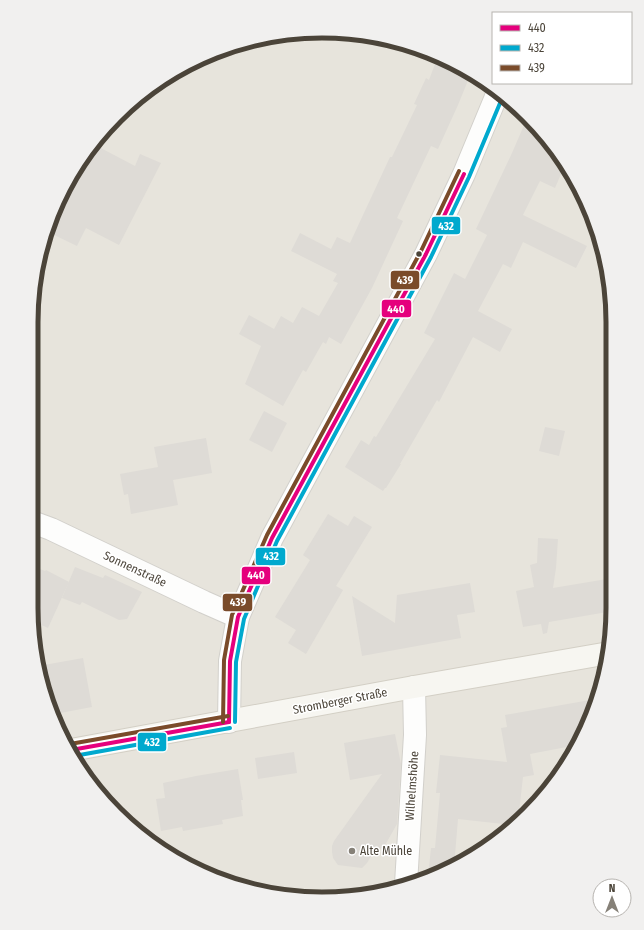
<svg xmlns="http://www.w3.org/2000/svg" width="644" height="930" font-family="'Fira Sans Condensed',sans-serif">
<style>
.residential{fill:#e7e4dc}
.building{fill:#dedbd6}
.lines{fill:none;stroke-linecap:round;stroke-linejoin:round}
.street-casing{stroke:#d2d0cb;stroke-width:24}
.secondary-casing{stroke:#d3cfc5;stroke-width:24}
.street{stroke:#fdfdfc;stroke-width:22}
.secondary{stroke:#f7f6f1;stroke-width:22}
.bus-1-casing{stroke:#fff;stroke-width:7}
.bus-2-casing{stroke:#fff;stroke-width:7}
.bus-3-casing{stroke:#fff;stroke-width:7}
.bus-1{stroke:#e5007d;stroke-width:4}
.bus-2{stroke:#00a9ce;stroke-width:4}
.bus-3{stroke:#7a4b2a;stroke-width:4}
.bus-dot{fill:#4b4439;stroke:#fff;stroke-width:1.5}
.poi-dot{fill:#868178;stroke:#fff;stroke-width:1.5}
.labels{text-anchor:middle;stroke-width:3;stroke-linejoin:round;paint-order:stroke}
.street-label{font-size:12px;fill:#4b4439;stroke:#fff}
.poi-label{font-size:12px;fill:#4b4439;stroke:#fff;text-anchor:start}
.rim{fill:none;stroke:#4b4439;stroke-width:5}
.line-badge{stroke:#fff;stroke-width:1.5}
.badge-label{font-size:11px;text-anchor:middle;font-weight:bold;fill:#fff}
</style>
<rect width="100%" height="100%" fill="#f4f2ee"/>
<polygon class="residential" points="322,31 379,37 434,53 484,80 528,116 583,193 607,265 613,608 607,665 591,720 564,770 528,814 451,869 379,893 284,897 210,877 130,827 80,769 41,684 31,608 37,265 61,193 116,116 161,80 211,53 265,37"/>
<g class="building">
<polygon points="438,56 471,73 458,105 438,149 431,146 397,218 403,221 372,288 341,344 329,337 326,344 323,342 306,372 303,370 283,406 245,384 261,346 239,334 249,315 274,329 281,316 293,323 302,307 319,316 338,283 333,281 337,274 291,251 300,233 331,249 337,237 350,243 390,157 392,157 417,105 414,104 426,78 429,80"/>
<polygon points="528,116 564,167 555,188 540,181 523,215 587,246 576,268 523,242 511,268 503,264 478,311 512,329 500,352 473,337 439,402 437,400 400,464 401,464 386,488 385,488 383,491 345,467 361,440 369,445 374,436 376,437 435,339 424,333 454,273 465,279 487,235 476,229 512,153"/>
<polygon points="95,145 135,166 140,154 161,163 119,245 86,228 77,246 48,232 61,193"/>
<polygon points="264,411 287,423 272,452 249,440"/>
<polygon points="545,427 565,431 559,456 539,451"/>
<polygon points="206,438 212,473 173,480 178,505 131,514 128,494 124,495 120,474 158,467 154,447"/>
<polygon points="328,514 348,526 354,516 372,527 336,586 343,590 306,654 288,643 296,630 275,617 310,560 303,555"/>
<polygon points="538,538 558,539 556,568 553,588 613,578 613,611 549,622 547,633 543,634 541,624 523,627 516,591 534,587 530,565 537,563"/>
<polygon points="75,567 103,578 105,575 142,592 127,619 119,620 82,602 80,605 62,598"/>
<polygon points="40,569 45,571 46,570 69,582 48,628 33,621 31,608 32,570 38,573"/>
<polygon points="470,583 475,612 457,615 461,638 362,656 352,596 395,623 397,595"/>
<polygon points="83,658 92,707 55,714 41,684 40,675 46,676 44,665"/>
<polygon points="590,700 593,713 591,720 577,745 530,754 534,775 523,777 518,821 512,825 458,819 454,867 451,869 428,877 431,848 435,848 440,793 436,793 440,755 507,762 501,728 507,727 505,715"/>
<polygon points="395,734 401,764 397,824 384,847 373,852 370,858 367,863 362,868 338,865 333,858 332,852 332,846 334,841 382,774 350,780 344,743"/>
<polygon points="294,752 297,773 258,779 255,758"/>
<polygon points="238,769 243,800 241,800 243,816 222,820 223,824 183,831 182,827 161,831 156,799 165,798 163,783 196,776"/>
</g>
<g class="lines">
<g class="street-casing">
<g id="street">
<polyline points="32,522 51,529 204,602 238,617"/>
<polyline points="229,722 230,661 238,617 272,538 426,254 464,174 498,92"/>
<polyline points="406,884 415,735 414,687"/>
</g>
</g>
<g class="secondary-casing">
<polyline id="secondary" points="71,750 414,687 609,653"/>
</g>
<use href="#street" class="street"/>
<use href="#secondary" class="secondary"/>
<g class="bus-1-casing">
<g id="bus-1">
<polyline points="229,722 230,661 238,617 272,538 426,254 464,174"/>
<polyline points="71,750 229,722"/>
</g>
</g>
<g class="bus-2-casing">
<g id="bus-2">
<polyline points="235,722 236,662 244,619 277,541 431,257 469,177 503,96"/>
<polyline points="74,756 230,728"/>
</g>
</g>
<g class="bus-3-casing">
<g id="bus-3">
<polyline points="223,722 224,660 232,615 267,535 421,251 459,171"/>
<polyline points="70,744 228,716"/>
</g>
</g>
<use href="#bus-1" class="bus-1"/>
<use href="#bus-2" class="bus-2"/>
<use href="#bus-3" class="bus-3"/>
</g>
<circle class="bus-dot" cx="419" cy="254" r="3.5"/>
<circle class="poi-dot" cx="352" cy="851" r="4"/>
<g class="labels">
<g class="street-label">
<text transform="translate(135 569) rotate(25)" y="4">Sonnenstraße</text>
<text transform="translate(340 701) rotate(-11)" y="4">Stromberger Straße</text>
<text transform="translate(412 786) rotate(-86)" y="4">Wilhelmshöhe</text>
</g>
<g class="poi-label">
<text x="360" y="855">Alte Mühle</text>
</g>
</g>
<path d="M0 0H644V930H0ZM322 38H322A284 284 0 0 1 606 322V608A284 284 0 0 1 322 892H322A284 284 0 0 1 38 608V322A284 284 0 0 1 322 38Z" fill="#f1f0ef" fill-rule="evenodd"/>
<path class="rim" d="M322 38H322A284 284 0 0 1 606 322V608A284 284 0 0 1 322 892H322A284 284 0 0 1 38 608V322A284 284 0 0 1 322 38Z"/>
<g class="line-badge">
<rect x="431" y="216" width="30" height="19" rx="4" fill="#00a9ce"/>
<rect x="390" y="270" width="30" height="20" rx="4" fill="#7a4b2a"/>
<rect x="381" y="299" width="31" height="19" rx="4" fill="#e5007d"/>
<rect x="255" y="547" width="31" height="19" rx="4" fill="#00a9ce"/>
<rect x="241" y="566" width="30" height="19" rx="4" fill="#e5007d"/>
<rect x="222" y="593" width="31" height="19" rx="4" fill="#7a4b2a"/>
<rect x="137" y="732" width="30" height="20" rx="4" fill="#00a9ce"/>
</g>
<g class="badge-label">
<text x="446" y="230">432</text>
<text x="405" y="284">439</text>
<text x="396" y="313">440</text>
<text x="271" y="560">432</text>
<text x="256" y="579">440</text>
<text x="238" y="606">439</text>
<text x="152" y="746">432</text>
</g>
<rect x="492" y="12" width="140" height="72" fill="#ffffff" stroke="#b7b4b0"/>
<rect x="500" y="25" width="20" height="6" fill="#e5007d" stroke="#b7b4b0"/>
<text x="528" y="32" font-size="12" fill="#4b4439">440</text>
<rect x="500" y="45" width="20" height="6" fill="#00a9ce" stroke="#b7b4b0"/>
<text x="528" y="52" font-size="12" fill="#4b4439">432</text>
<rect x="500" y="65" width="20" height="6" fill="#7a4b2a" stroke="#b7b4b0"/>
<text x="528" y="72" font-size="12" fill="#4b4439">439</text>
<g transform="translate(612 898)"><circle r="19" fill="#ffffff" stroke="#b7b4b0"/>
<path d="M0-3L7 15L0 10L-7 15Z" fill="#868178"/>
<text y="-6" font-size="11" font-weight="bold" text-anchor="middle" fill="#4b4439">N</text>
</g>
</svg>
